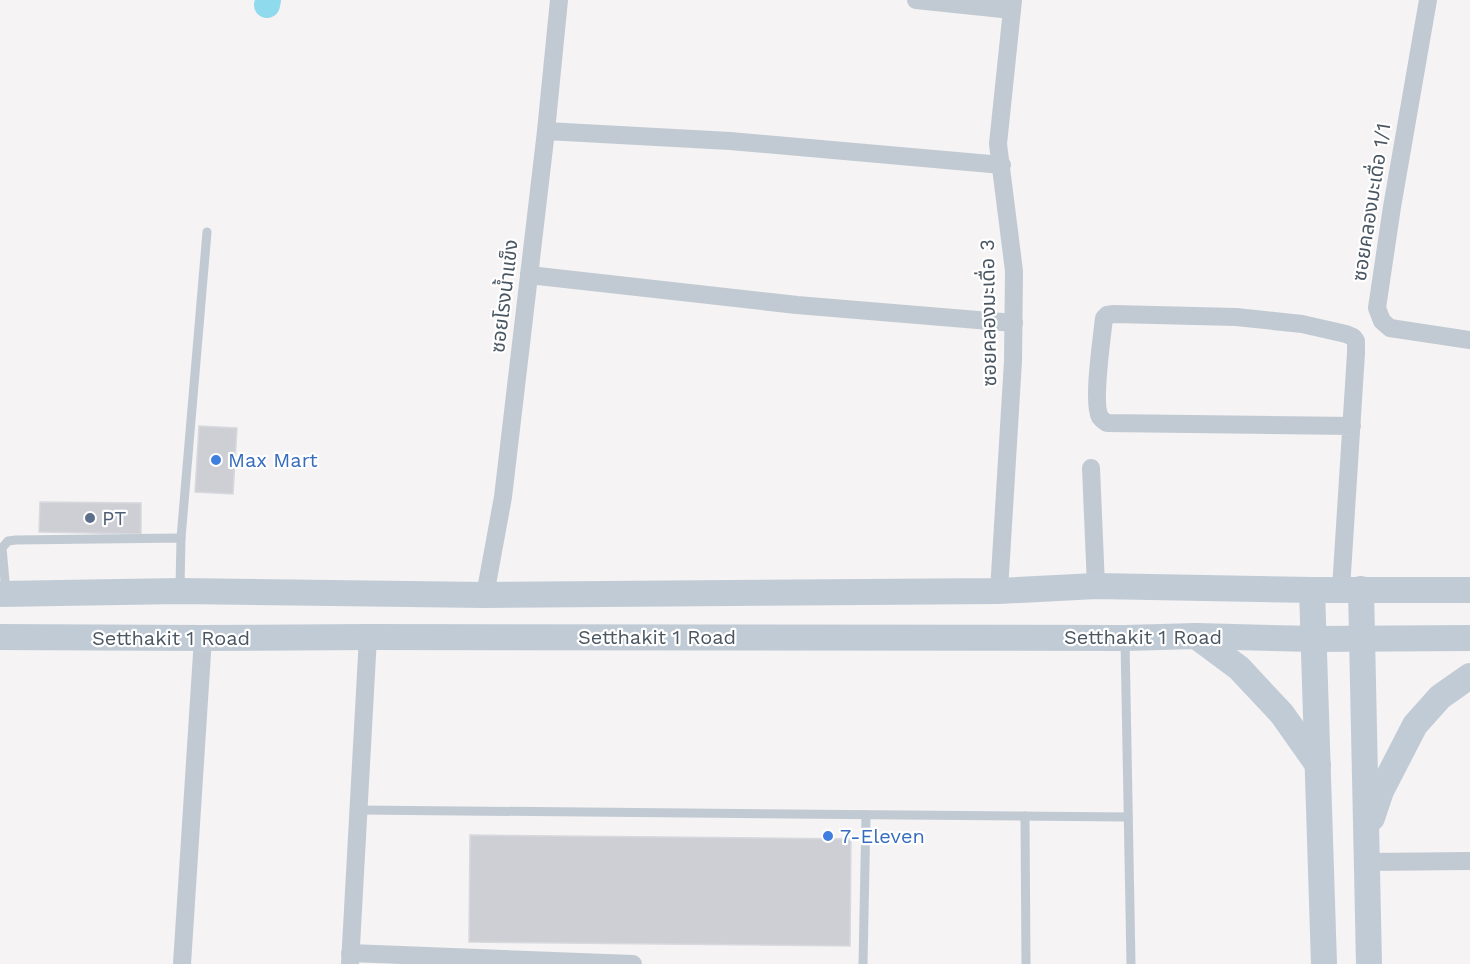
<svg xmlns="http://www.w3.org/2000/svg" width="1470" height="964" font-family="'Work Sans','Noto Sans Thai',sans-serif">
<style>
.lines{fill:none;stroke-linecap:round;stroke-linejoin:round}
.canal{stroke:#90daee;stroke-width:26}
.building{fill:#cdcfd5;stroke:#d7d9de;stroke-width:1.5}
.service{stroke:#c1cad2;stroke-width:9}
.minor{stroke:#c1cad2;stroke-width:18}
.secondary{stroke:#c1cbd6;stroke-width:26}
.shop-dot{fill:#3f7fe0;stroke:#fff;stroke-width:2}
.service-dot{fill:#5c6f8a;stroke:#fff;stroke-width:2}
.labels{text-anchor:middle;stroke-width:4.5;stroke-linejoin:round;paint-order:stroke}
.street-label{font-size:20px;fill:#4a5661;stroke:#fff}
.shop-label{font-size:20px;fill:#366cbe;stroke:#fff;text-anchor:start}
.service-label{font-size:20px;fill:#4e5e75;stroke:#fff;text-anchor:start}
</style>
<rect width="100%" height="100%" fill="#f5f3f3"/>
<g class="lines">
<polyline class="canal" points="267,5 268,0"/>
</g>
<g class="building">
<polygon points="199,426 237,428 233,494 195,492"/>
<polygon points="40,502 141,503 141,534 39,532"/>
<polygon points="470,835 851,839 850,946 469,942"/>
</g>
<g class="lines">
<g class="service">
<polyline points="181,538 207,232"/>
<polyline points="6,592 2,548 8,541 16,540 181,538 180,588"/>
<polyline points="1125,640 1131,964"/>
<polyline points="358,810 1128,817"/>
<polyline points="1025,816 1026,964"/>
<polyline points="863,964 866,815"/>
</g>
<g class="minor">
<polyline points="916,0 1012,10"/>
<polyline points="1428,0 1392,207 1377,308 1382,321 1390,328 1470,340"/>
<polyline points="546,131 730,141 1002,165"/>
<polyline points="529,275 797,305 1014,323"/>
<polyline points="1091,468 1096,586"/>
<path d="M1341 589 1356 353V341L1353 337 1346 334 1302 324 1236 317 1114 314 1107 315 1104 318C1102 338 1092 403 1100 417 1102 420 1104 421 1107 423L1352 426"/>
<polyline points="999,591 1013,361 1014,271 998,144 1013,0"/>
<polyline points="485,595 503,497 546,131 559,0"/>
<polyline points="1367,862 1470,861"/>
<polyline points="350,953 633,964"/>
<polyline points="182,964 203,638"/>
<polyline points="350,964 368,637"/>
</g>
<g class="secondary">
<polyline points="1361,589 1369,964"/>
<polyline points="1312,590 1324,964"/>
<polyline points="0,594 180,591 485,595 999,591 1096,586 1312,590 1470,590"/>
<polyline points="1196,636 1239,668 1282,714 1318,765"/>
<polyline points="0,637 203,638 368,637 1125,638 1196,636 1314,639 1470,638"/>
<polyline points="1372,818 1381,791 1415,725 1440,697 1470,676"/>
</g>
</g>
<g class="shop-dot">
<circle cx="216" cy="460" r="6"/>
<circle cx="828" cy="836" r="6"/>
</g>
<circle class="service-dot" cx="90" cy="518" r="6"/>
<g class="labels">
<g class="street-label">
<text transform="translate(1371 202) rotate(-81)" y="7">ซอยคลองมะเดื่อ 1/1</text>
<text transform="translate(504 296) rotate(-83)" y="7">ซอยโรงน้ำแข็ง</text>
<text transform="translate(988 313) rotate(-91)" y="7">ซอยคลองมะเดื่อ 3</text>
<text x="657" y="644">Setthakit 1 Road</text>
<text x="1143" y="644">Setthakit 1 Road</text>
<text x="171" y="645">Setthakit 1 Road</text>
</g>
<g class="shop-label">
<text x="228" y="467">Max Mart</text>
<text x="840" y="843">7-Eleven</text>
</g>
<g class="service-label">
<text x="102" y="525">PT</text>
</g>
</g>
</svg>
